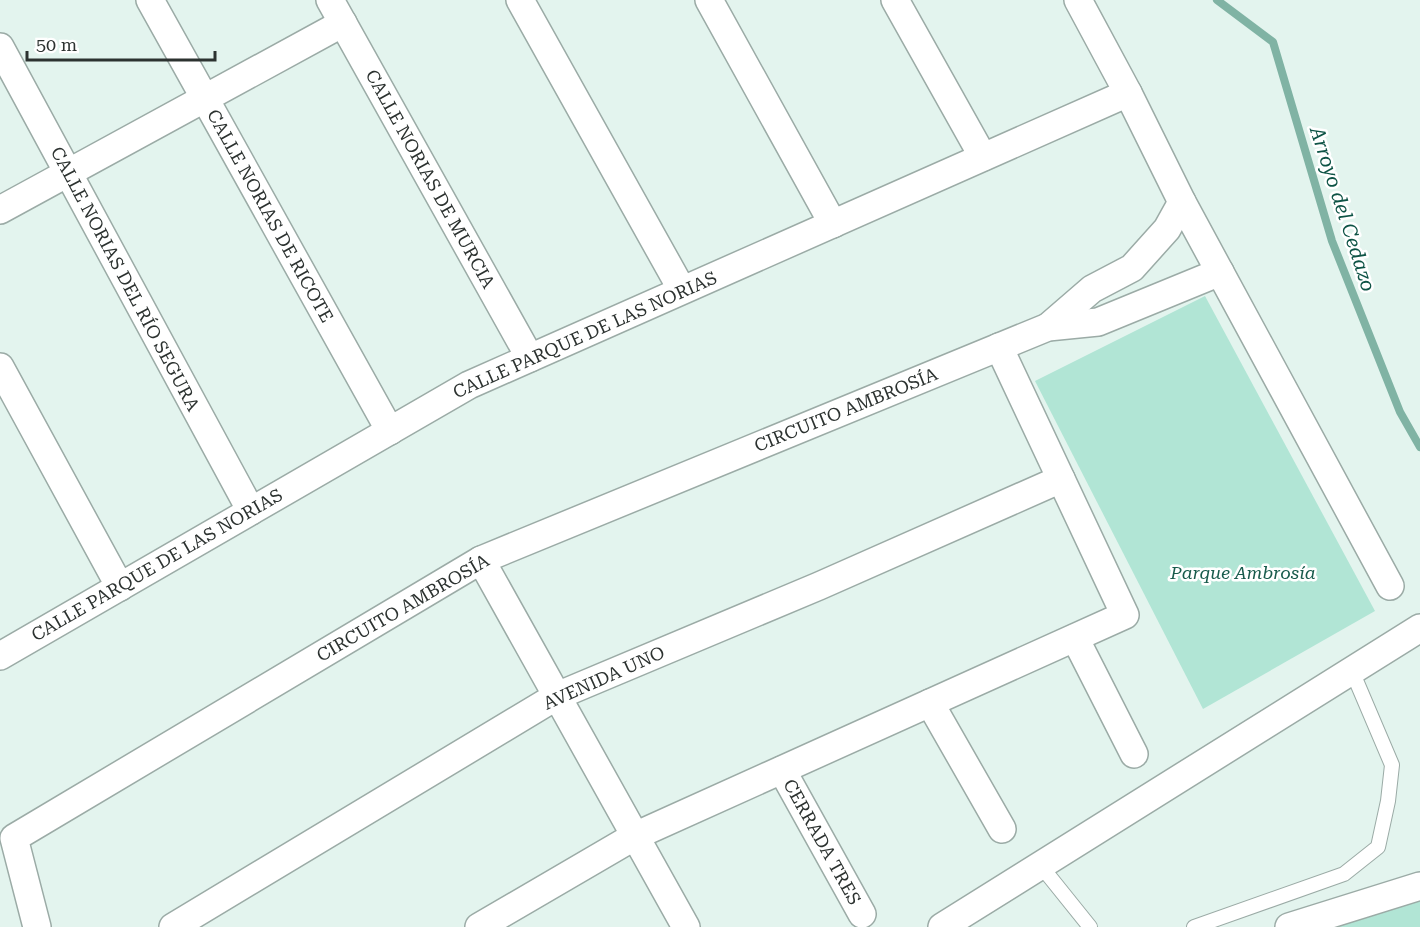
<svg xmlns="http://www.w3.org/2000/svg" width="1420" height="927" font-family="'Roboto Serif',serif">
<style>
.green{fill:#b1e5d5}
.lines{fill:none;stroke-linecap:round;stroke-linejoin:round}
.stream{stroke:#80b3a4;stroke-width:8}
.service-casing{stroke:#9baba6;stroke-width:16}
.minor-casing{stroke:#9baba6;stroke-width:30}
.service{stroke:#fff;stroke-width:14}
.minor{stroke:#fff;stroke-width:27}
.labels{text-anchor:middle;stroke-width:5;stroke-linejoin:round;paint-order:stroke}
.street-label{font-size:18px;fill:#2c3230;stroke:#fff}
.park-label{font-size:18px;font-style:italic;fill:#185b4c;stroke:#fff}
.water-label{font-size:20px;font-style:italic;fill:#0d5345;stroke:#fff}
</style>
<rect width="100%" height="100%" fill="#e3f4ee"/>
<g class="green">
<polygon points="1205,296 1375,611 1203,709 1035,381"/>
<polygon points="1420,897 1420,927 1338,927"/>
</g>
<g class="lines">
<polyline class="stream" points="1217,0 1273,42 1332,241 1400,412 1420,447"/>
<g class="service-casing">
<g id="service">
<polyline points="1041,866 1090,927"/>
<polyline points="1194,927 1344,874 1378,847 1388,801 1392,765 1352,671"/>
</g>
</g>
<g class="minor-casing">
<g id="minor">
<polyline points="150,0 390,431"/>
<polyline points="330,0 530,358"/>
<polyline points="520,0 682,290"/>
<polyline points="709,0 833,224"/>
<polyline points="895,0 983,157"/>
<polyline points="1078,0 1128,93 1182,202 1390,586"/>
<polyline points="0,47 251,511"/>
<polyline points="0,210 343,23"/>
<polyline points="1048,327 1092,289 1132,268 1167,229 1182,202"/>
<polyline points="0,367 120,587"/>
<polyline points="481,560 686,927"/>
<polyline points="1075,638 1134,754"/>
<polyline points="0,656 469,385 1128,93"/>
<polyline points="930,703 1002,829"/>
<polyline points="782,770 862,914"/>
<polyline points="37,927 14,838 481,560 1048,327 1098,322 1220,272"/>
<polyline points="173,927 557,696 819,586 1061,479"/>
<polyline points="479,927 635,836 1125,615 999,347"/>
<polyline points="942,927 1420,628"/>
<polyline points="1289,927 1420,886"/>
</g>
</g>
<use href="#service" class="service"/>
<use href="#minor" class="minor"/>
</g>
<g class="labels">
<g class="street-label">
<text transform="translate(430 179) rotate(61)" y="6">CALLE NORIAS DE MURCIA</text>
<text transform="translate(270 216) rotate(61)" y="6">CALLE NORIAS DE RICOTE</text>
<text transform="translate(125 279) rotate(62)" y="6">CALLE NORIAS DEL RÍO SEGURA</text>
<text transform="translate(585 335) rotate(-24)" y="6">CALLE PARQUE DE LAS NORIAS</text>
<text transform="translate(846 410) rotate(-22)" y="6">CIRCUITO AMBROSÍA</text>
<text transform="translate(157 565) rotate(-30)" y="6">CALLE PARQUE DE LAS NORIAS</text>
<text transform="translate(403 608) rotate(-30)" y="6">CIRCUITO AMBROSÍA</text>
<text transform="translate(604 678) rotate(-24)" y="6">AVENIDA UNO</text>
<text transform="translate(822 842) rotate(61)" y="6">CERRADA TRES</text>
</g>
<g class="park-label">
<text x="1243" y="579">Parque Ambrosía</text>
</g>
<g class="water-label">
<text transform="translate(1343 209) rotate(72)" y="7">Arroyo del Cedazo</text>
</g>
</g>
<path d="M27 51v9h188v-9" fill="none" stroke="#2c3230" stroke-width="3"/>
<text x="36" y="51" font-size="18" fill="#2c3230" stroke="#ffffff" stroke-width="4.5" paint-order="stroke">50 m</text>
</svg>
